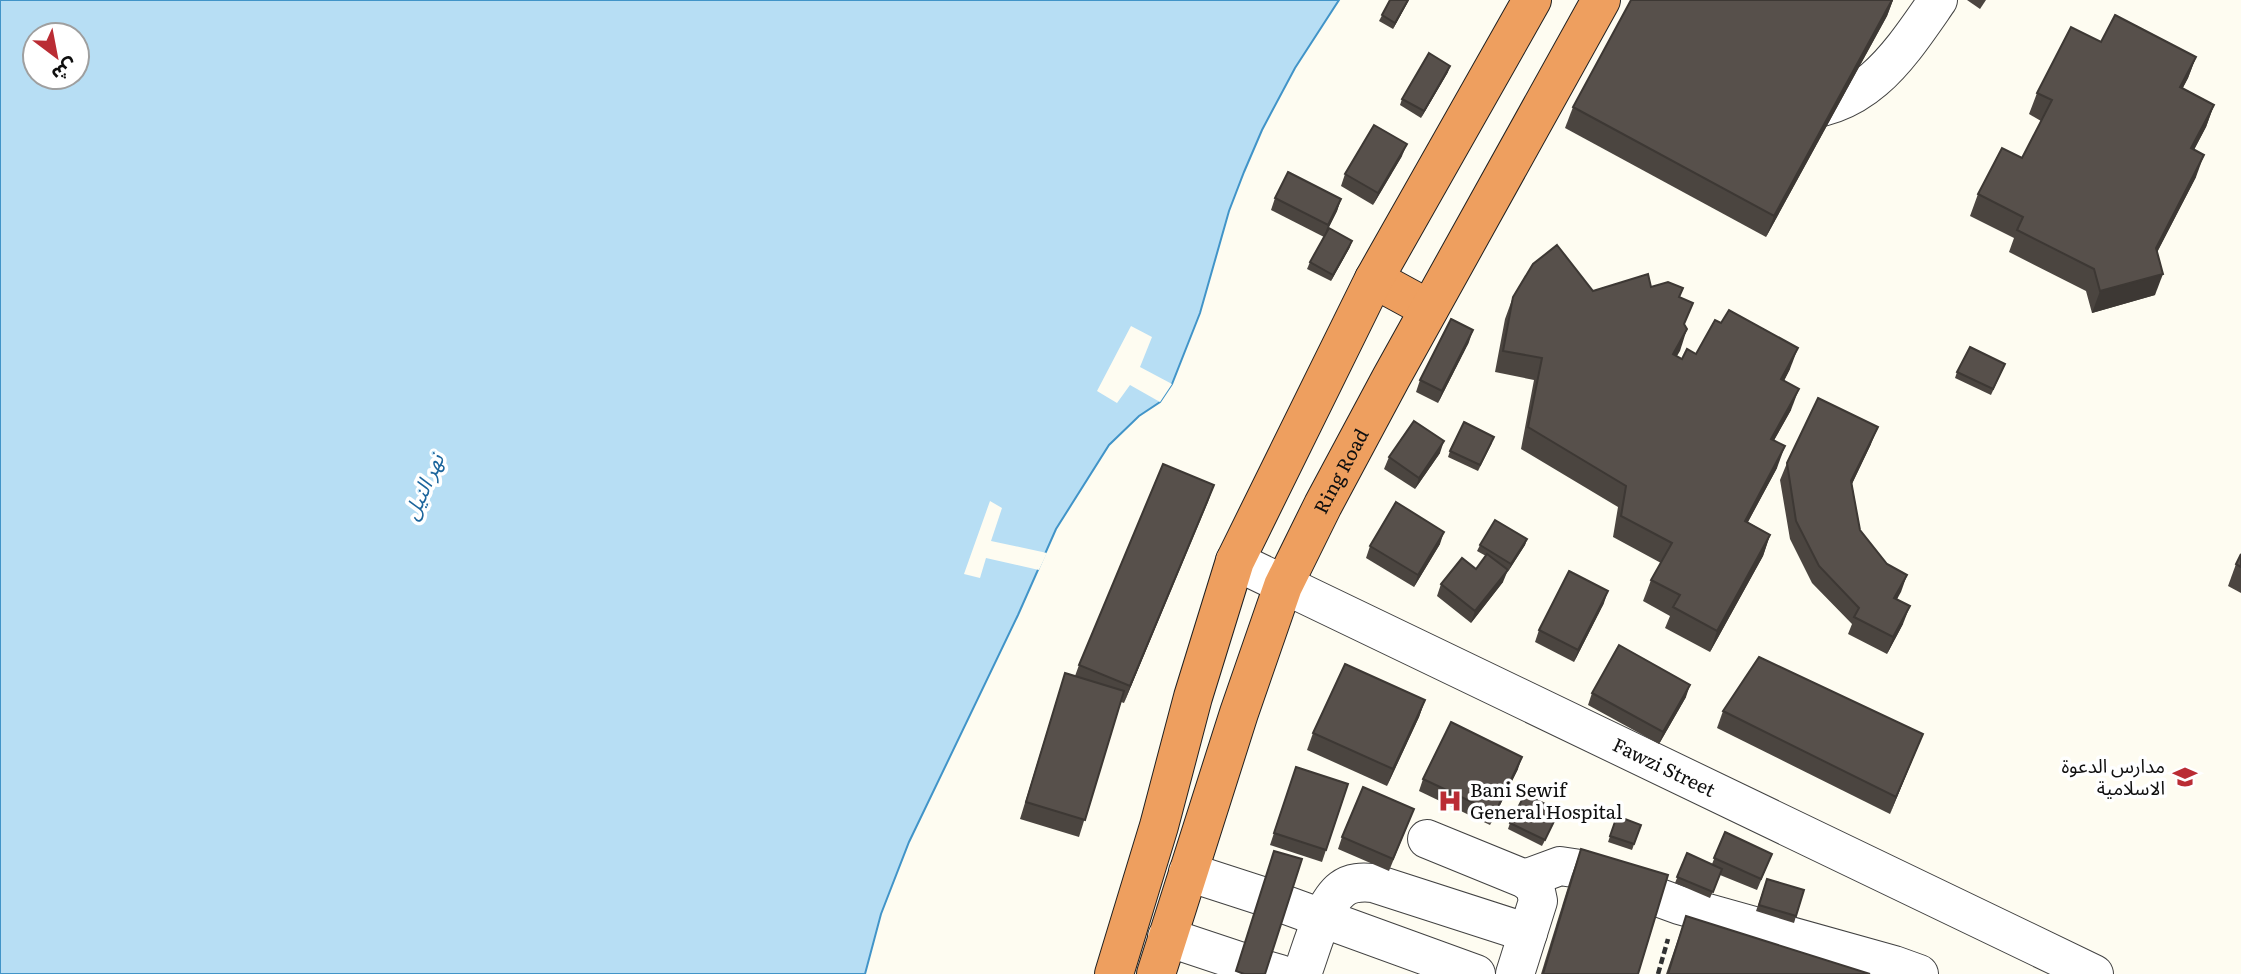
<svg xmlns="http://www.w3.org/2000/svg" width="2241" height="974" font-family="Literata,'Noto Sans Arabic',serif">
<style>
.water{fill:#b7def4;stroke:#4194c8;stroke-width:2;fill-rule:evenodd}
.pier{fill:#fefcf1}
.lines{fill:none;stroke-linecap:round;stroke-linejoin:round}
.minor-casing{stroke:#424242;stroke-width:40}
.highway-casing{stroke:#202020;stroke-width:40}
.path{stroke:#313131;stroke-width:4.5;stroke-dasharray:7 3.5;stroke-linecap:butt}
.minor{stroke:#fff;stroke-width:38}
.highway{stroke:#ee9f5f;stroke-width:38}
.wall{fill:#4b4540}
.shaded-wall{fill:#3d3834}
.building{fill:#57504b;stroke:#3d3834;stroke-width:2}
.labels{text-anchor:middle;stroke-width:7;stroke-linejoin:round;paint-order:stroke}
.street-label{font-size:19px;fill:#0f0f0f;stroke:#fff}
.poi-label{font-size:19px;fill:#0f0f0f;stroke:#fff;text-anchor:end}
.water-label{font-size:21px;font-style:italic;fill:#1c659c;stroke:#fff}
</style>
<rect width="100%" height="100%" fill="#fefcf1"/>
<path class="water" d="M0 0H1339L1295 68 1262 130 1244 172 1229 211 1200 313 1172 384 1160 402 1139 416 1109 445 1056 529 1018 615 909 842 881 914 865 974H0ZM35 35H77V77H35Z"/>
<g class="pier">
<polygon points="1131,326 1152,337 1140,367 1172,384 1160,402 1130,385 1117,403 1097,391"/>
<polygon points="990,501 1002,508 991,541 1047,553 1039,570 986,558 980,578 964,574"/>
</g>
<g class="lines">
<g class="minor-casing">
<g id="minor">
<path d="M1789 111C1865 111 1899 56 1938 0"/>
<path id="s1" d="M1235 561 2094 974"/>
<polyline points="1427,839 1525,879 1535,887 1538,901 1515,974"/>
<polyline points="1188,872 1259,895"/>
<polyline points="1525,879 1560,866 1580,869 1679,905 1894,965 1919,974"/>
<polyline points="1286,905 1476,974"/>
<polyline points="1167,937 1239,961"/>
<polyline points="1266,970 1280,974"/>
<path d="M1302 974C1311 951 1322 904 1342 889 1351 882 1362 882 1373 883L1528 933"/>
</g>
</g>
<g class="highway-casing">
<g id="highway">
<polyline points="1374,279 1429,309"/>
<polyline points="1114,974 1159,826 1193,697 1235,561 1374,279 1532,0"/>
<path id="s2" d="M1156 974 1239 713 1283 586 1323 505 1391 378 1601 0"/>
</g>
</g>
<polyline class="path" points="1658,974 1668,939"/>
<use href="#minor" class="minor"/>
<use href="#highway" class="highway"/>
</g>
<g class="wall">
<polygon points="1390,0 1409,0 1393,29 1379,21"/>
<polygon points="1631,0 1893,0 1887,16 1766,237 1565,128 1573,107"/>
<polygon points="1967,0 1986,0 1980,9"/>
<polygon points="2101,42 2196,57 2188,78 2182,89 2214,105 2206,127 2194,150 2196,177 2157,252 2155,295 2092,313 2086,291 2009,252 2014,238 1970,216 1978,194 2022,158 2041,121 2029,114 2037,93"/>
<polygon points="1448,72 1421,118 1400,105 1402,99"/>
<polygon points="1402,156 1373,205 1341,186 1345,174"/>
<polygon points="1275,198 1341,199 1337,211 1324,237 1271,210"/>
<polygon points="1350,247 1331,281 1307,269 1310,262"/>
<polygon points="1651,287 1680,297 1685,326 1687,329 1676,356 1682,359 1696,354 1790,369 1784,381 1791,410 1774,440 1777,468 1748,522 1770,535 1763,556 1710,652 1665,628 1670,616 1643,601 1651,580 1661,563 1613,537 1618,507 1521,449 1534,380 1495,372 1505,319 1513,297"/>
<polygon points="1469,342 1438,403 1416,392 1420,380"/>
<polygon points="2005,364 1991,395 1955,378 1957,372"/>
<polygon points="1492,443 1478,471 1448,457 1450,451"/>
<polygon points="1871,444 1852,484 1860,530 1887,564 1907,575 1897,599 1903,624 1887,654 1848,634 1852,624 1812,583 1790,539 1780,480 1787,463"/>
<polygon points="1440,453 1415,489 1384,469 1389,457"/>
<polygon points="1214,485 1124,703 1121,702 1079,837 1020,819 1065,673 1075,676 1079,665"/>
<polygon points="1527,539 1525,545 1509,570 1502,566 1503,582 1471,623 1437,596 1441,584 1476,569 1486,556 1477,551 1480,545"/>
<polygon points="1440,544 1414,587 1366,558 1370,546"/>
<polygon points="2241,554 2241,593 2228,586 2236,564"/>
<polygon points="1604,603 1574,662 1535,642 1539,630"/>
<polygon points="1592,693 1686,697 1659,744 1588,705"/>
<polygon points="1425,700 1419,717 1387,786 1307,750 1313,733"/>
<polygon points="1723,711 1923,734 1890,814 1717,728"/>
<polygon points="1296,767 1326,850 1322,862 1270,845"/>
<polygon points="1518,769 1490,825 1419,791 1423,779"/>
<polygon points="1414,809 1389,871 1338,849 1342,837"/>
<polygon points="1617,816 1641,825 1632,850 1608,842"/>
<polygon points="1557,817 1542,846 1508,829 1510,823"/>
<polygon points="1725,832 1772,854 1757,890 1720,875 1710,898 1675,883 1687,853 1712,864"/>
<polygon points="1581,849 1638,974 1541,974 1571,877"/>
<polygon points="1767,879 1804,890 1794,923 1756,911"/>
<polygon points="1686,916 1870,974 1666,974"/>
</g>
<g class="shaded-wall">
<polygon points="1408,0 1407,3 1393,29 1395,23"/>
<polygon points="1892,0 1893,0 1887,16 1766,237 1774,216"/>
<polygon points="2196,57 2188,78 2172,109 2180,87"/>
<polygon points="1450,66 1448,72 1421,118 1424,111"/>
<polygon points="2214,105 2206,127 2183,170 2191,148"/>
<polygon points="1407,144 1402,156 1373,205 1378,193"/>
<polygon points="2204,155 2196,177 2148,270 2156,248"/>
<polygon points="1341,199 1337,211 1324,237 1328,225"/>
<polygon points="1352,241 1350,247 1331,281 1333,275"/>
<polygon points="2163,274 2155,295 2092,313 2100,291"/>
<polygon points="1687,329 1680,351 1665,376 1673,354"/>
<polygon points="1473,330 1469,342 1438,403 1442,391"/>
<polygon points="1798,348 1790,369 1773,401 1781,379"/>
<polygon points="1799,389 1791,410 1763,460 1771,439"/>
<polygon points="1878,427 1871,444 1845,498 1851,481"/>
<polygon points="1444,441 1440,453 1415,489 1419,478"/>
<polygon points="1785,446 1777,468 1737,542 1745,521"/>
<polygon points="1214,485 1208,502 1124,703 1130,686"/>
<polygon points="1444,532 1440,544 1414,587 1418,575"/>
<polygon points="1770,535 1763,556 1710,652 1717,631"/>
<polygon points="1527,539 1525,545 1509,570 1511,564"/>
<polygon points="1508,570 1503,582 1471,623 1475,611"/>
<polygon points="1907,575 1901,592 1888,615 1894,598"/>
<polygon points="1608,591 1604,603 1574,662 1578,650"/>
<polygon points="1910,606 1903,624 1887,654 1893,637"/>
<polygon points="1690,685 1686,697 1659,744 1663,732"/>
<polygon points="1425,700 1419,717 1387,786 1393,769"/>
<polygon points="1923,734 1916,751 1890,814 1896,797"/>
<polygon points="1522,757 1518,769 1490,825 1495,813"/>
</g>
<g class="building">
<polygon points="1390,0 1408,0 1395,23 1382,15"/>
<polygon points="1631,0 1892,0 1774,216 1573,107"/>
<polygon points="2115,15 2196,57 2180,87 2214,105 2191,148 2204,155 2156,248 2163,274 2100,291 2094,269 2017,230 2023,217 1978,194 2002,148 2022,158 2052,100 2037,93 2071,27 2101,42"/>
<polygon points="1429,53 1450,66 1424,111 1402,99"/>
<polygon points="1374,125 1407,144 1378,193 1345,174"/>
<polygon points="1288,172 1341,199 1328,225 1275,198"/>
<polygon points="1329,228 1352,241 1333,275 1310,262"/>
<polygon points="1557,245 1593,291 1648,274 1651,287 1668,282 1683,288 1679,297 1693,303 1684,324 1687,329 1673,354 1682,359 1687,349 1696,354 1715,320 1721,323 1729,310 1798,348 1781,379 1799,389 1771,439 1785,446 1745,521 1770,535 1717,631 1673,607 1680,595 1651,580 1672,543 1621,516 1626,486 1528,427 1542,358 1503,351 1513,297 1533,264"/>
<polygon points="1451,319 1473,330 1442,391 1420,380"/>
<polygon points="1970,347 2005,364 1993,389 1957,372"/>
<polygon points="1818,398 1878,427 1851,481 1860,530 1887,564 1907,575 1894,598 1910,606 1893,637 1854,617 1859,608 1819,566 1796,521 1787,463"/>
<polygon points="1414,421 1444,441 1419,478 1389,457"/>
<polygon points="1464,422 1494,437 1480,465 1450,451"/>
<polygon points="1163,464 1214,485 1130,686 1079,665"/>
<polygon points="1396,502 1444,532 1418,575 1370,546"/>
<polygon points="1495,520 1527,539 1511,564 1480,545"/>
<polygon points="1487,554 1508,570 1475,611 1441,584 1462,558 1476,569"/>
<polygon points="2241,554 2241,567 2236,564"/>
<polygon points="1569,571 1608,591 1578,650 1539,630"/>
<polygon points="1619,645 1690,685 1663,732 1592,693"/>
<polygon points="1759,657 1923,734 1896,797 1723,711"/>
<polygon points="1345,664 1425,700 1393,769 1313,733"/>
<polygon points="1065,673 1124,691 1085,820 1026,802"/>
<polygon points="1451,722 1522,757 1495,813 1423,779"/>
<polygon points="1296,767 1348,784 1326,850 1274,833"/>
<polygon points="1363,787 1414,809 1393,859 1342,837"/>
<polygon points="1525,794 1559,811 1545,840 1510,823"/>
<polygon points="1617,816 1641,825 1634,844 1610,836"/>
<polygon points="1725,832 1772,854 1761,879 1714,858"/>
<polygon points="1581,849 1668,875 1638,974 1543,974"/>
<polygon points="1274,851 1302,859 1265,974 1244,974 1236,971"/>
<polygon points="1687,853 1722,869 1713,892 1677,877"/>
<polygon points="1767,879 1804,890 1796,916 1759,905"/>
<polygon points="1686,916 1870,974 1668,974"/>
</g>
<defs>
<g id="school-bare" transform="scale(1.89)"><path d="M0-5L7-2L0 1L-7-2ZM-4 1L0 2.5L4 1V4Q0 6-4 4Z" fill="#ba2c34" stroke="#fff" stroke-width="2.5" paint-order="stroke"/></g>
<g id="hospital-bare" transform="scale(1.89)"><path d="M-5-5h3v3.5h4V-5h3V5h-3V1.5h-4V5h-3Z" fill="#ba2c34" stroke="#fff" stroke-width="2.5" paint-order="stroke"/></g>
</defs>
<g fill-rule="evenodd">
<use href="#school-bare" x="2185" y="777"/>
<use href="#hospital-bare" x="1450" y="801"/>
</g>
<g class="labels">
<g class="street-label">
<text dy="7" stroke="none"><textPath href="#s2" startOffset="537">Ring Road</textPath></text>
<text dy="7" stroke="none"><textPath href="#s1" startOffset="476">Fawzi Street</textPath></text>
</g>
<g class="poi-label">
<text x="2165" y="773">مدارس الدعوة<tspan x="2165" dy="22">الاسلامية</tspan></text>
<text x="1470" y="797" text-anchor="start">Bani Sewif<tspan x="1470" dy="22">General Hospital</tspan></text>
</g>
<g class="water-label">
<text transform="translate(424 487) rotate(-66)" y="7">نهر النيل</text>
</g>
</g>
<g transform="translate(56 56) rotate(148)"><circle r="33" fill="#ffffff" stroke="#9f9f9f" stroke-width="2"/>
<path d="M0-5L12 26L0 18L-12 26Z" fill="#ba2c34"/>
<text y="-10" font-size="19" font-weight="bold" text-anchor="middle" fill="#0f0f0f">ش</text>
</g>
</svg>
